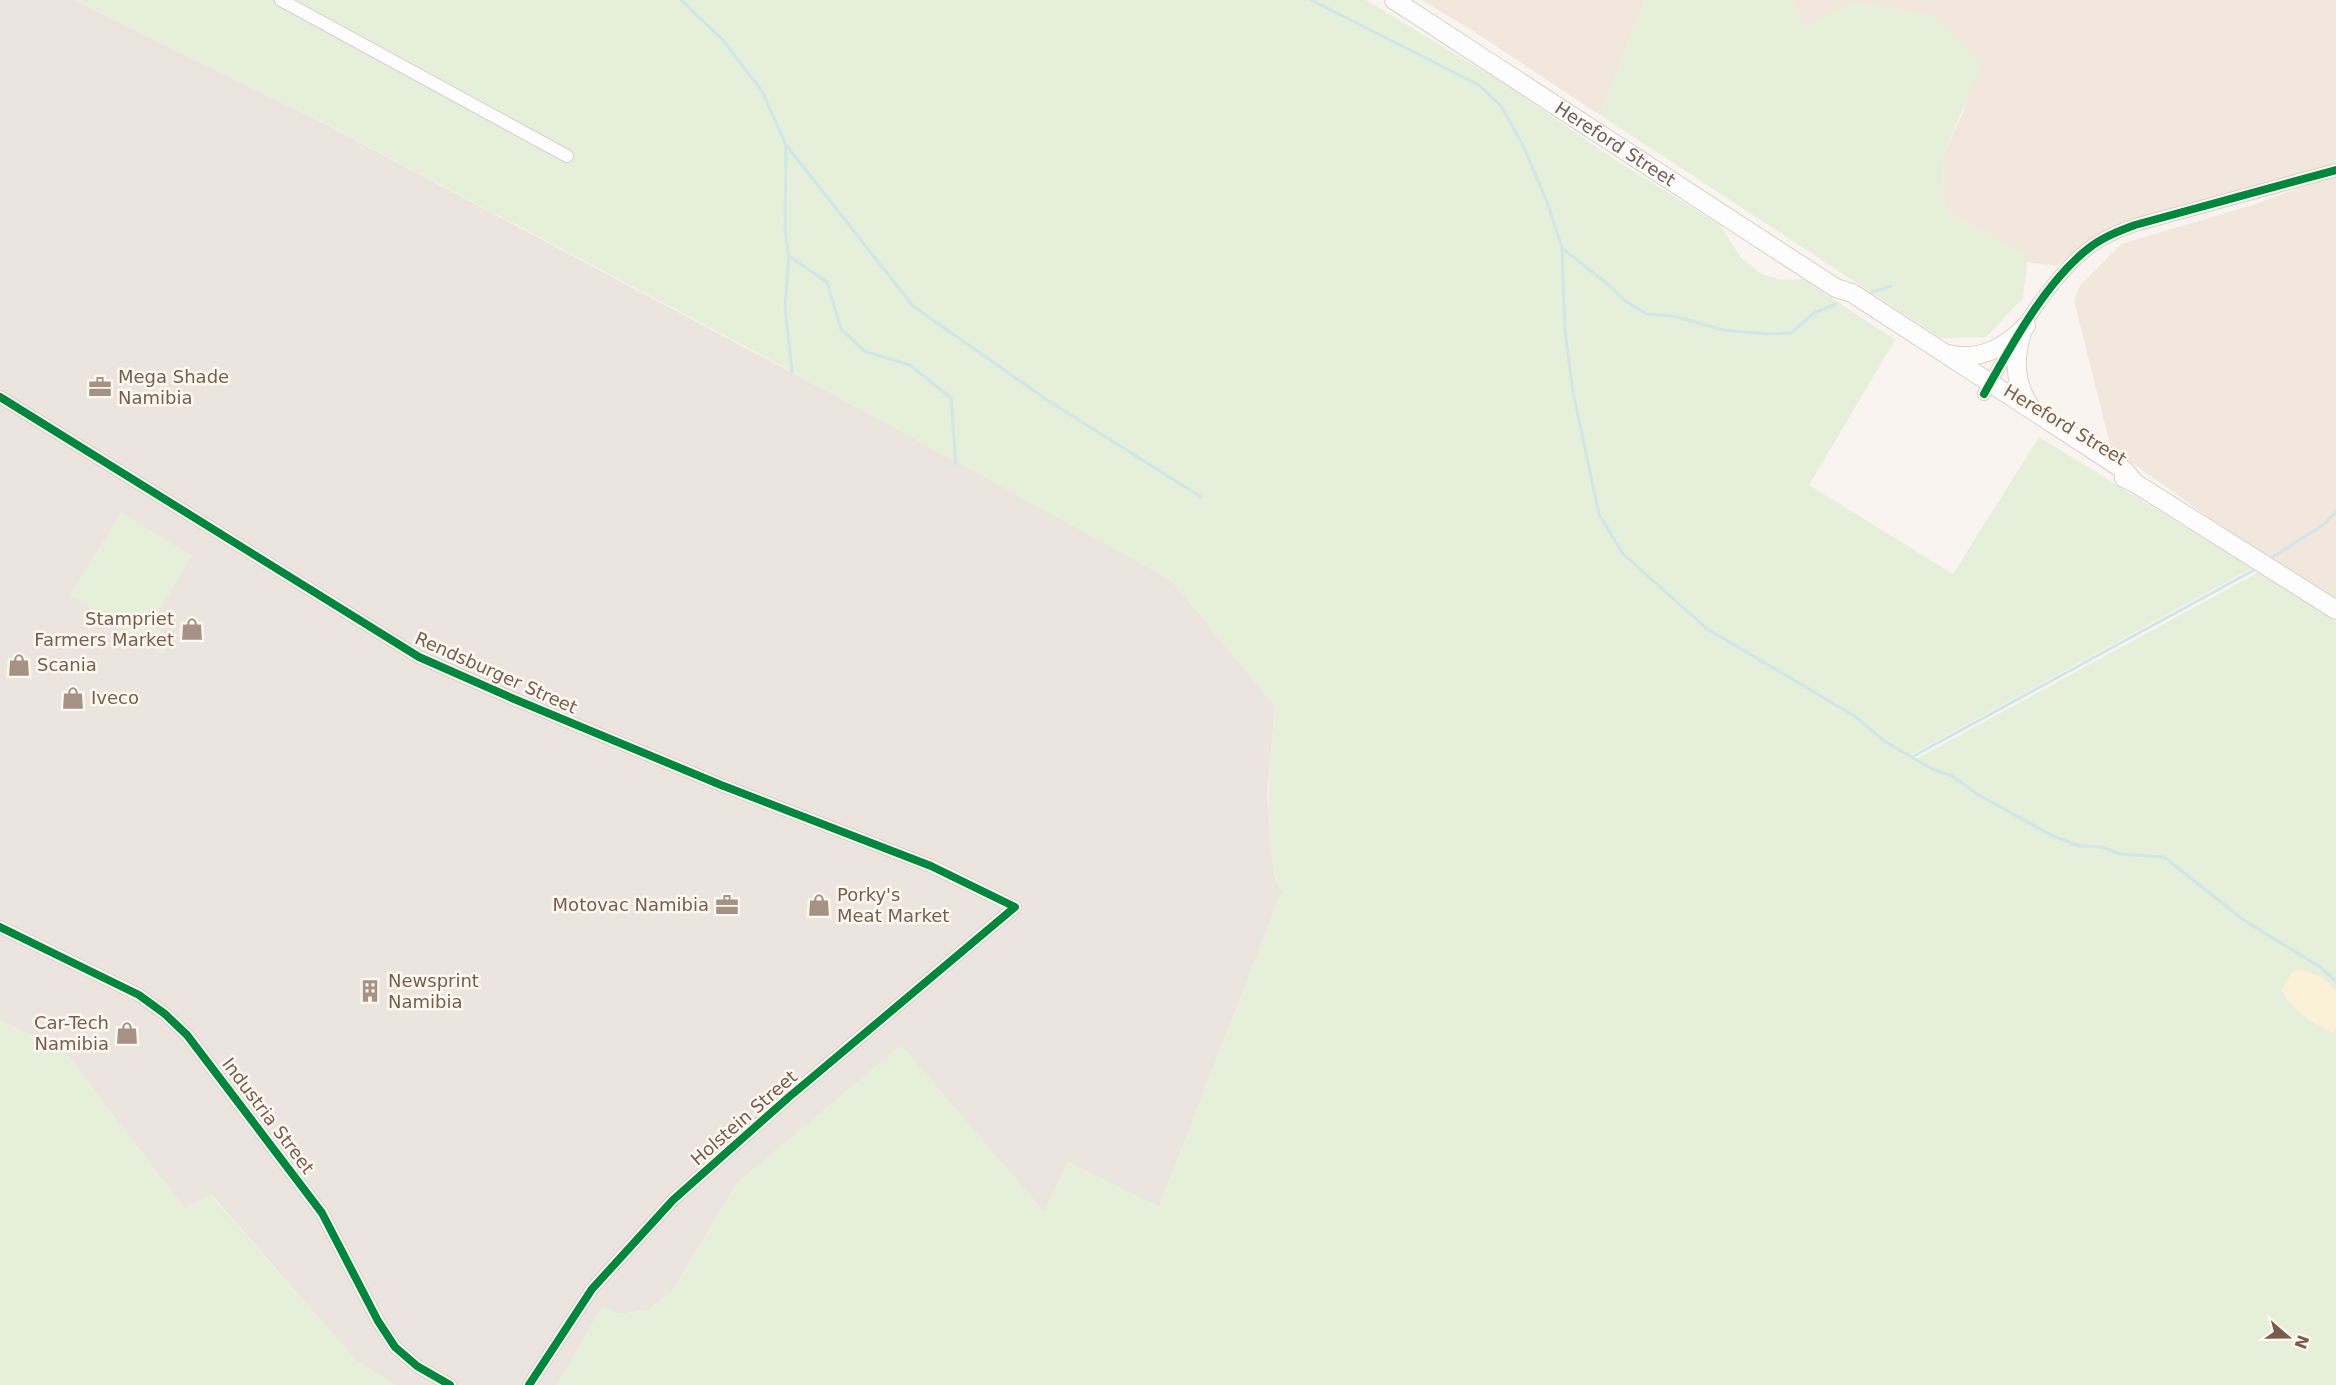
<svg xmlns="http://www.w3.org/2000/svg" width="2336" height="1385" font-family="'DejaVu Sans',sans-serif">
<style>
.residential{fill:#f1e7dd}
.industrial{fill:#ece4df}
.green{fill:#e6efda}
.sand{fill:#faf1d8}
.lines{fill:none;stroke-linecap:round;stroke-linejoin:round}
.stream{stroke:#d0e7e9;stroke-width:3}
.street-casing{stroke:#d6d0c9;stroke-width:14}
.secondary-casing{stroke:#d9d1ca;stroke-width:20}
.street{stroke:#fefdfd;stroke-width:12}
.secondary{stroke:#fefdfd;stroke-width:18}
.cycleway-casing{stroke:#fff9f1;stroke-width:11}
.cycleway{stroke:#00873e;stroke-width:8}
.labels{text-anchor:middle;stroke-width:5;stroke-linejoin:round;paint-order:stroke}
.street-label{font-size:18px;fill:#785c4d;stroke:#fff9f1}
.poi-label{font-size:18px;fill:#785c4d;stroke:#fff9f1;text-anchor:start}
</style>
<rect width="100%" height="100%" fill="#f9f4ef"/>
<g class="residential">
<polygon points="1421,0 1645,0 1600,115 1470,29"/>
<polygon points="1792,0 2336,0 2336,165 2147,216 2098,233 2058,266 2027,262 2027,256 1949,213 1943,196 1944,153 1965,108 1856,2 1804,27"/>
<polygon points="2336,174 2336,602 2231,533 2111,448 2074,300 2081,284 2121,244 2253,205"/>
</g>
<polygon class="industrial" points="0,0 75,0 321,122 977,471 1171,580 1275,706 1267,796 1275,878 1282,891 1159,1207 1068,1162 1044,1212 901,1046 737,1183 673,1290 649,1310 618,1314 602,1307 557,1385 395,1385 355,1360 212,1195 184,1208 65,1052 0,1020"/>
<g class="green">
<path d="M75 0H1366L1505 84 1614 159 1720 225 1741 258 1761 274 1782 280 1803 279 1895 340 1809 485 1953 574 2039 437 2252 568 1909 756 1916 759 2261 571 2336 622V1385H557L602 1306 618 1314 649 1310 673 1290 737 1183 901 1045 1044 1212 1068 1162 1159 1207 1282 891C1259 851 1271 754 1275 706L1171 580 756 352 322 122Z"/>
<polygon points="1645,0 1792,0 1804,26 1856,2 1932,15 1982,64 1944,153 1943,196 1949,213 2028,256 2023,298 1986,337 1941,338 1600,115"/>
<polygon points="121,512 192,556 151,625 172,640 164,654 70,595"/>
<polygon points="0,1020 65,1052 184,1208 211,1195 355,1360 395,1385 0,1385"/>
</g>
<path class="sand" d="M2305 970 2326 980 2336 991V1030L2332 1032C2310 1024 2293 1010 2281 990L2293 971Z"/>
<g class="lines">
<g class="stream">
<polyline points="681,0 722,39 762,91 786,145 913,306 1047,400 1201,497"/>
<polyline points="1311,0 1479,85 1501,106 1522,143 1547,202 1562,248 1565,331 1573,392 1599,514 1623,554 1706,628 1856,717 1884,741 1932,769 1952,776 1977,794 2051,835 2079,846 2101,847 2121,854 2164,857 2245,921 2320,967 2336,981"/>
<polyline points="786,145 785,230 789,256 785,307 792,372"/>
<polyline points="1563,249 1609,285 1625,301 1647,314 1674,316 1723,330 1768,334 1791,333 1814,313 1836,304"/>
<polyline points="789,256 827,282 841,329 864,351 910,365 951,398 956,464"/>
<polyline points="1872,292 1891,286"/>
<polyline points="2271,558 2323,525 2336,512"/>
<polyline points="1912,757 2254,570"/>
</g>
<g class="street-casing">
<g id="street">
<polyline points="281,0 567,156"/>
<path d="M1984 394C2011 346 2046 281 2089 248 2103 237 2119 231 2135 225L2336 170"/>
<polyline points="0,397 419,657 514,699 721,785 931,866 1015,907 789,1097 673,1200 592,1289 529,1385"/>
<polyline points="0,927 139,995 165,1014 187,1035 322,1213 378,1321 395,1347 417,1366 450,1385"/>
</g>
</g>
<g class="secondary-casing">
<g id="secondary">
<path id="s1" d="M1394 0 1788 257 1836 288 1852 293 2124 470 2135 483"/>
<path d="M2023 330C2013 358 2014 384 2031 408"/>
<path d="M1948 354C1980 362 2005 347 2026 326"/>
<polyline points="2124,478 2135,483 2336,610"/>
</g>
</g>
<use href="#street" class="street"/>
<use href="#secondary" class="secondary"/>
<g class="cycleway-casing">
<g id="cycleway">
<path d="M1984 394C2011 346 2046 281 2089 248 2103 237 2119 231 2135 225L2336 170"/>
<polyline points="0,397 419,657 514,699 721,785 931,866 1015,907 789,1097 673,1200 592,1289 529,1385"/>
<polyline points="0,927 139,995 165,1014 187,1035 322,1213 378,1321 395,1347 417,1366 450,1385"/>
</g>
</g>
<use href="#cycleway" class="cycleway"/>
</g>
<defs>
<g id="office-bare" transform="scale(1.8)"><path d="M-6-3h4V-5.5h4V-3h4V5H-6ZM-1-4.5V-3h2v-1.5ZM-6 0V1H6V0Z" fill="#a59186" stroke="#fff9f1" stroke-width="2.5" paint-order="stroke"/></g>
<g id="shop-bare" transform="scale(1.8)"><path d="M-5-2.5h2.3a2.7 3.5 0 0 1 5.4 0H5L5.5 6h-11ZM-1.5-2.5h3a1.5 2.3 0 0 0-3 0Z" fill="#a59186" stroke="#fff9f1" stroke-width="2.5" paint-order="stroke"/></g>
<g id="building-bare" transform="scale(1.8)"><path d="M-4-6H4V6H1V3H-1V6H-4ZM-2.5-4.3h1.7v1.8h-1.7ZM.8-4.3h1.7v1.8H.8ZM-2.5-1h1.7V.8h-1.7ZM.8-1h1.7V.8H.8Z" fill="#a59186" stroke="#fff9f1" stroke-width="2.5" paint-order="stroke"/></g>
</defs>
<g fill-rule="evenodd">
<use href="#office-bare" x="100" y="387"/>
<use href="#shop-bare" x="192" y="629"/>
<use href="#shop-bare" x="19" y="665"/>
<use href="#shop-bare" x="73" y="698"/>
<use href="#office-bare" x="727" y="905"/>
<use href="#shop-bare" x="819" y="905"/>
<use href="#building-bare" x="370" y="991"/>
<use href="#shop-bare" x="127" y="1033"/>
</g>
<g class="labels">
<g class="street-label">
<text dy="6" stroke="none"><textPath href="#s1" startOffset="264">Hereford Street</textPath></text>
<text transform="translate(2065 425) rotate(31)" y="6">Hereford Street</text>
<text transform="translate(496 673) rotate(24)" y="6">Rendsburger Street</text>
<text transform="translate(268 1116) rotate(53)" y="6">Industria Street</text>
<text transform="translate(744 1118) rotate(-41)" y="6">Holstein Street</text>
</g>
<g class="poi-label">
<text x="118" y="383">Mega Shade<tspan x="118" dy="21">Namibia</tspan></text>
<text x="174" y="625" text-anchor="end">Stampriet<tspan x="174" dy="21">Farmers Market</tspan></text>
<text x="37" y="671">Scania</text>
<text x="91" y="704">Iveco</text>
<text x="837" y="901">Porky's<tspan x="837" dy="21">Meat Market</tspan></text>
<text x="709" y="911" text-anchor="end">Motovac Namibia</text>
<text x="388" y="987">Newsprint<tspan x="388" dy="21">Namibia</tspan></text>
<text x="109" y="1029" text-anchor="end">Car-Tech<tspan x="109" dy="21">Namibia</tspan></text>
</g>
</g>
<g transform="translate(2288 1337) rotate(110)" stroke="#fff9f1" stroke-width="4.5" paint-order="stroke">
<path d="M0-4.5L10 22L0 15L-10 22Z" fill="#785c4d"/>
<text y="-9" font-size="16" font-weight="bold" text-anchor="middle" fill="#785c4d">N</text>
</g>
</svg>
